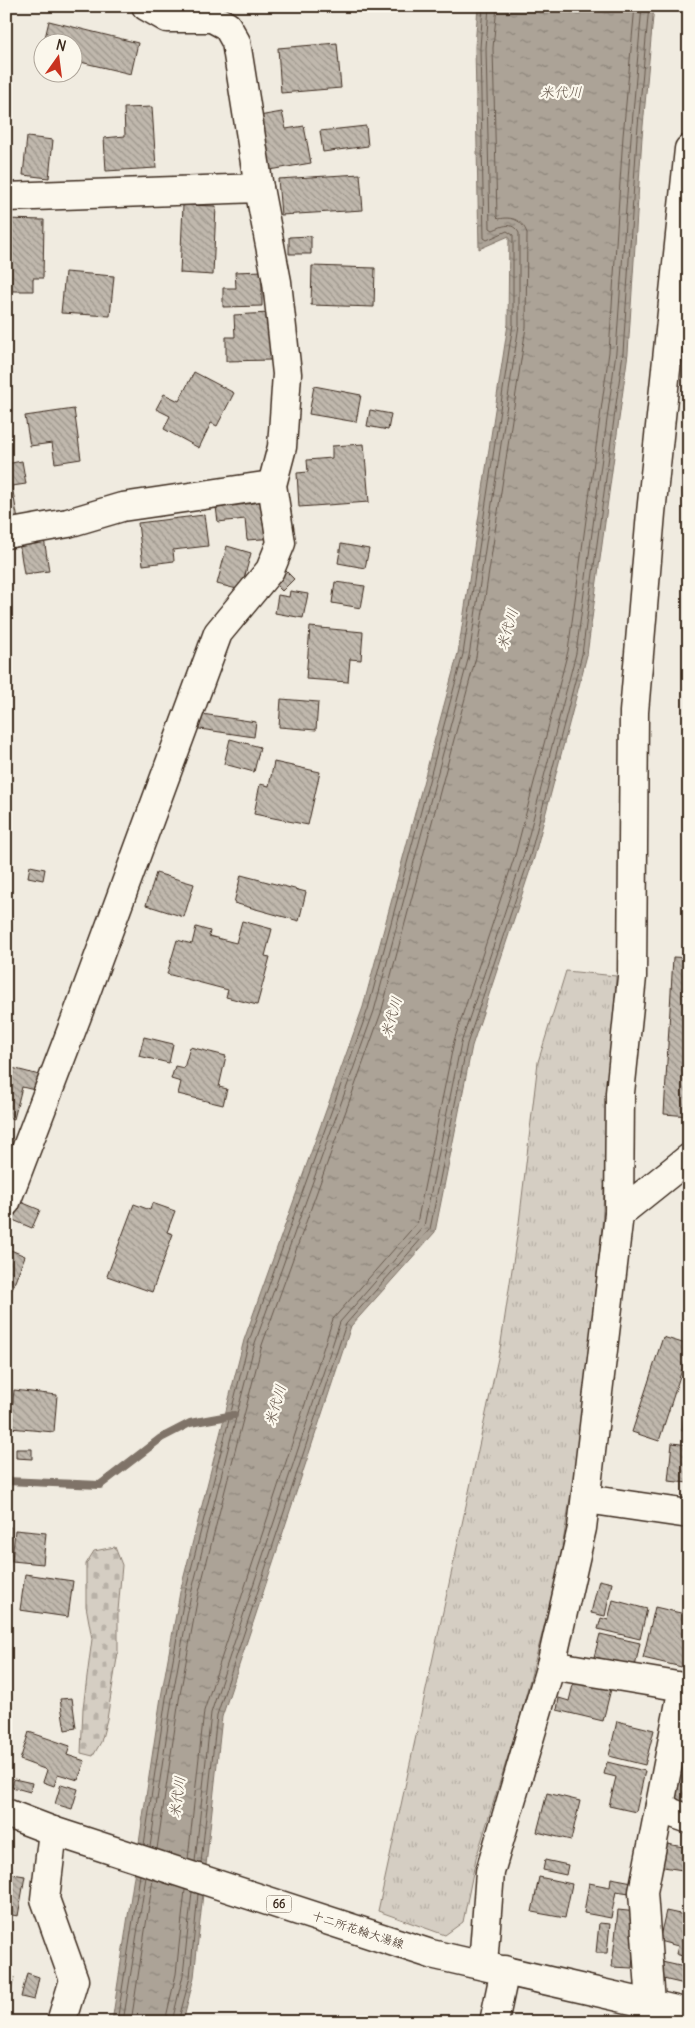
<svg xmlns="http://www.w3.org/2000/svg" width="695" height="2028" font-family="Delius,'Klee One',sans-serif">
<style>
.grass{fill:url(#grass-tufts);stroke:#887c70}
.cemetery{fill:url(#cemetery-stones);stroke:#887c70}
.water{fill:url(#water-ripples);stroke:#7f7367}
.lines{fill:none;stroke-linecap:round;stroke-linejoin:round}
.shore{stroke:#685a4e;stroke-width:1}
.stream{stroke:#7f7367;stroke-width:8}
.building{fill:url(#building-back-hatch);stroke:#3b2a1e}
.minor-casing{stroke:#3b2a1e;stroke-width:31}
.major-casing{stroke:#3b2a1e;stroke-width:31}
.minor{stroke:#fbf7ec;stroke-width:28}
.major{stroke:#fbf7ec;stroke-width:28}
.labels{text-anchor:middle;stroke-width:4.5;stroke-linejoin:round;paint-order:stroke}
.shield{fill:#fbf7ec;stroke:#75685c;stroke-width:1}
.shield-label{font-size:11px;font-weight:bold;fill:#3b2a1e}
.street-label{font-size:12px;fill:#3b2a1e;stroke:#fbf7ec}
.water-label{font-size:14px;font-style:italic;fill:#635448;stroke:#fbf7ec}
</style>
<defs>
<pattern id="grass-tufts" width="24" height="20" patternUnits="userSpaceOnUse" patternTransform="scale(1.25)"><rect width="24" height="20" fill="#d5cec3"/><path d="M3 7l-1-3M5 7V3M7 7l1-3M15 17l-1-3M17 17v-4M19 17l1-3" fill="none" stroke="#b8b1a7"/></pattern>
<pattern id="cemetery-stones" width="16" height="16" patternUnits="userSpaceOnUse" patternTransform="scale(1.25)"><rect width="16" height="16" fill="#d5cec3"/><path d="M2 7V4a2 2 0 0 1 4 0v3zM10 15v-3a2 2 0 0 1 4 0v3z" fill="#b8b1a7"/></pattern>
<pattern id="water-ripples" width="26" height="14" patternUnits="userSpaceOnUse" patternTransform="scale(1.25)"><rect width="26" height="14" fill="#aca397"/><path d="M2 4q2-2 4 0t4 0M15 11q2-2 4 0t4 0" fill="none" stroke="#8d857b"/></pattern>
<pattern id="building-back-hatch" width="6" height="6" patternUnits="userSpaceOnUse" patternTransform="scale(1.25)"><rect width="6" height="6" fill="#c0b8ad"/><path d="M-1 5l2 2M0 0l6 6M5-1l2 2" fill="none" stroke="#9d968c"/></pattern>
</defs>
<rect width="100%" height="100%" fill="#f0ebe0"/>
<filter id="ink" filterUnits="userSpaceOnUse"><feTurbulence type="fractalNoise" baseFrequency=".02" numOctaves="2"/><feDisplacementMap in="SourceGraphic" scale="10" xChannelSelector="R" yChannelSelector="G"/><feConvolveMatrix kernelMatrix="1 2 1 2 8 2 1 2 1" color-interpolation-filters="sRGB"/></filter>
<g filter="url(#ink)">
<polygon class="grass" points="566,971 616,976 602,1227 580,1436 558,1574 519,1721 476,1858 463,1922 445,1935 378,1911 500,1349 519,1223 538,1062"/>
<polygon class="cemetery" points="115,1547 122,1565 118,1611 118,1652 107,1719 101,1742 93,1756 81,1753 83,1708 92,1639 86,1606 86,1564 94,1551"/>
<polygon class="water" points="478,6 654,6 642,137 628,353 587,655 534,858 472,1046 435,1232 351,1326 222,1717 194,1977 183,2022 112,2022 161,1697 180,1592 244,1340 363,1007 458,653 508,324 509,236 479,249 475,47"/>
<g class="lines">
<g class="shore">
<polyline points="144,1845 166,1698 185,1593 249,1341 368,1009 463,654 513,324 513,235 507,231 487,240 484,238 480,48 483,6"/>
<path d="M150 1847 172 1699 191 1594 255 1343 374 1011 469 656 519 325V233C512 221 503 226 493 230L490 228 486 48 489 6"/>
<path d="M157 1849 179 1700 198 1596 262 1345 381 1013 476 657 526 327 527 233C522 220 512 216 499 219L497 217 493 48 497 6"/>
<polyline points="188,1859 204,1711 333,1319 417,1223 454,1041 516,852 568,651 609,352 623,136 635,6"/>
<polyline points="195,1862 211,1713 340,1322 424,1226 461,1043 524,854 576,653 616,352 631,137 642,6"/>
<polyline points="201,1863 217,1715 346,1324 430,1229 467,1044 530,856 582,654 623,353 637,137 649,6"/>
<polyline points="117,2022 140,1875"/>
<polyline points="123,2022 146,1877"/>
<polyline points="131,2022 153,1879"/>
<polyline points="165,2022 176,1974 185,1890"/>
<polyline points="172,2022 183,1975 192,1892"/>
<polyline points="178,2022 190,1977 198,1894"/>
</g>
<polyline class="stream" points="6,1481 100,1485 161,1438 190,1423 234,1415"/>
</g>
<g class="building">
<polygon points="49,21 138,43 131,74 72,60 72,42 44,42"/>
<polygon points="337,43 341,88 281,93 278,48"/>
<polygon points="152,107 156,168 106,171 104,138 125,136 124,108"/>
<polygon points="282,112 286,129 304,126 311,163 270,170 259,116"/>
<polygon points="366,126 368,146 323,152 320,131"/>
<polygon points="27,137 53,140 49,178 23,175"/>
<polygon points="360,174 363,210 281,215 278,179"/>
<polygon points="183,205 216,206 213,275 180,273"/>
<polygon points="6,219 44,220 43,278 33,278 33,291 6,291"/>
<polygon points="311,236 311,254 289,254 289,237"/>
<polygon points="312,266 375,268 374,307 311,305"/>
<polygon points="262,271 262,306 223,307 223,288 236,288 235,272"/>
<polygon points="65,272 114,276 110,316 61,313"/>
<polygon points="269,313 271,360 226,361 226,337 235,337 234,315"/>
<polygon points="194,372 234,393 217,426 211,423 199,448 164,429 170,416 156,409 164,394 179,401"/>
<polygon points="314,386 361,395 356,422 309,414"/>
<polygon points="74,409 81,459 55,463 52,443 30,446 25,416"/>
<polygon points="370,410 391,414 388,430 367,426"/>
<polygon points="364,444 369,502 299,507 297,473 308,472 307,460 332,458 332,446"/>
<polygon points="22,461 26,484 12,486 19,526 6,529 6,464"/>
<polygon points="272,494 276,538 247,540 245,519 218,522 215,499"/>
<polygon points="204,515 208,546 173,550 174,561 143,565 138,523"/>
<polygon points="44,538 49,571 24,574 19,542"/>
<polygon points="341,544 369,549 365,568 338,563"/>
<polygon points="227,546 251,553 241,590 217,584"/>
<polygon points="284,569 294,579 282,591 272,581"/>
<polygon points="335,582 365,586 361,608 332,603"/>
<polygon points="290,591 308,594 303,618 275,613 278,595 289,597"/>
<polygon points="310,627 363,632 361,660 350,659 348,682 306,679"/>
<polygon points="281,699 318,702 316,730 279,727"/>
<polygon points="195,713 256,722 254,737 193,728"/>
<polygon points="230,739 260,747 254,772 224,764"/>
<polygon points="274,762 320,772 308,825 254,814 260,784 269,786"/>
<polygon points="30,866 45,869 43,880 28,877"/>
<polygon points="156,873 194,884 184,917 146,905"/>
<polygon points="241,875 306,892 299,921 234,903"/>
<polygon points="242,921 272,929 265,956 270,957 257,1005 226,997 228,990 167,974 177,940 192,944 196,927 210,931 209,936 236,943"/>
<polygon points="673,957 689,958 689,1116 664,1114"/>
<polygon points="144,1037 173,1044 169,1063 139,1056"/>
<polygon points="190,1047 226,1056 219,1087 227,1089 223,1105 178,1094 181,1082 171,1079 175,1066 184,1068"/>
<polygon points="12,1068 47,1077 43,1092 22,1087 14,1119 8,1117 6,1124 6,1077 10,1078"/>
<polygon points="21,1202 40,1210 32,1228 13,1220"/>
<polygon points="152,1203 175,1211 167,1232 173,1234 152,1292 107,1276 134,1204 150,1210"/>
<polygon points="6,1248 25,1256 9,1297 6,1296"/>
<polygon points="663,1337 689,1345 689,1348 659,1441 632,1432"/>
<polygon points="14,1390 57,1395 54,1432 10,1428"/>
<polygon points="686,1400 689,1400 689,1432 682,1431"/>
<polygon points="672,1443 689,1445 689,1483 668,1481"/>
<polygon points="16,1449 32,1449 32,1459 16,1458"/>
<polygon points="6,1527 11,1527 9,1558 6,1557"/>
<polygon points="15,1530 46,1533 43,1564 12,1561"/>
<polygon points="25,1574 73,1581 68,1617 20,1610"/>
<polygon points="599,1580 612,1583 605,1616 591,1613"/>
<polygon points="613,1600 647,1609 640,1639 598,1629 601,1618 608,1620"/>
<polygon points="655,1607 689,1615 689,1656 686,1668 643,1658"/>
<polygon points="600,1634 640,1643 635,1667 594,1657"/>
<polygon points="575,1677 612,1685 603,1721 557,1710 559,1698 569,1701"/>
<polygon points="72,1698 76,1728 65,1730 60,1699"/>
<polygon points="617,1721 654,1730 645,1765 609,1756"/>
<polygon points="29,1732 70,1746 67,1755 85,1761 78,1780 58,1774 54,1786 43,1782 47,1770 20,1760"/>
<polygon points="607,1762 645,1771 636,1812 609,1806 616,1777 604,1774"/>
<polygon points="680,1768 689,1769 689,1809 672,1805"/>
<polygon points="14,1779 32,1783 30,1792 12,1787"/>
<polygon points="61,1784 78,1789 72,1809 55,1804"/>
<polygon points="547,1793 580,1801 571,1840 537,1832"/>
<polygon points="661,1843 689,1848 689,1871 657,1866"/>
<polygon points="545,1860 568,1865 566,1875 543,1870"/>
<polygon points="6,1873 25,1876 18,1916 6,1914"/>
<polygon points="539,1877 572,1884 565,1918 532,1912"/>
<polygon points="611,1878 638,1883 636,1894 616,1891 611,1918 584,1913 589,1883 610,1887"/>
<polygon points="618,1910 637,1912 632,1968 612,1967"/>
<polygon points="666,1911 689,1916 689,1962 681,1960 682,1956 676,1954 678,1946 659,1941"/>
<polygon points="599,1923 610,1924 607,1953 596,1953"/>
<polygon points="662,1962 689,1968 689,1985 659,1978"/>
<polygon points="27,1973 39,1977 34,2000 21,1997"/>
<polygon points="6,1976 14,1977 6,2009"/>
</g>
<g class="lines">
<g class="minor-casing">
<g id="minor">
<polyline points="6,197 259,188"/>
<polyline points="6,534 68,523 122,507 272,485"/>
<polyline points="6,1202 80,1008 218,633 270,570 281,543 272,485 282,447 287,374 277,282 259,188 236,42 227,26 212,18 167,18 146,6"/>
<polyline points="619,1214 689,1158"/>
<polyline points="586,1499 689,1514"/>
<polyline points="551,1665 689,1688"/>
<polyline points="660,1805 672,1813 689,1819"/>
<polyline points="53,1831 45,1899 74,1980 61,2022"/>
<polyline points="483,1965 490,1872 551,1665 582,1528 619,1214 620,1093 632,977 634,712 651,513 689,149"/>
<polyline points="651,2004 643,1892 683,1687"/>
<polyline points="494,2022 505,1970"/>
</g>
</g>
<g class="major-casing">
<polyline id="major" points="6,1813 53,1831 431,1954 689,2013"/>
</g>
<use href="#minor" class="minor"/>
<use href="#major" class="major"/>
</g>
</g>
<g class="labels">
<rect class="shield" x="266.5" y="1895.5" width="25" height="17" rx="4"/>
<g class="shield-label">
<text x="279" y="1908">66</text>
</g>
<g class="street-label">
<text transform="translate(358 1930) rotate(18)" y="4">十二所花輪大湯線</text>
</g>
<g class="water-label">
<text x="561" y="97">米代川</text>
<text transform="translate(507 629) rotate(-73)" y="5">米代川</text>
<text transform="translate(391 1017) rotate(-73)" y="5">米代川</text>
<text transform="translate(275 1405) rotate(-73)" y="5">米代川</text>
<text transform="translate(177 1797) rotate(-82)" y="5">米代川</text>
</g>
</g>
<rect width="695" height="2028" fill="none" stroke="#fbf7ec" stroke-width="25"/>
<rect x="12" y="12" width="670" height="2003" fill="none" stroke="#3b2a1e" stroke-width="2" filter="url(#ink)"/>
<g transform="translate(58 58) rotate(14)"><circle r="24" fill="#fbf7ec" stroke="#aea59a"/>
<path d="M0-4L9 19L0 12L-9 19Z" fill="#c8321e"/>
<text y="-8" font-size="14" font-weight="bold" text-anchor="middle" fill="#3b2a1e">N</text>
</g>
</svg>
